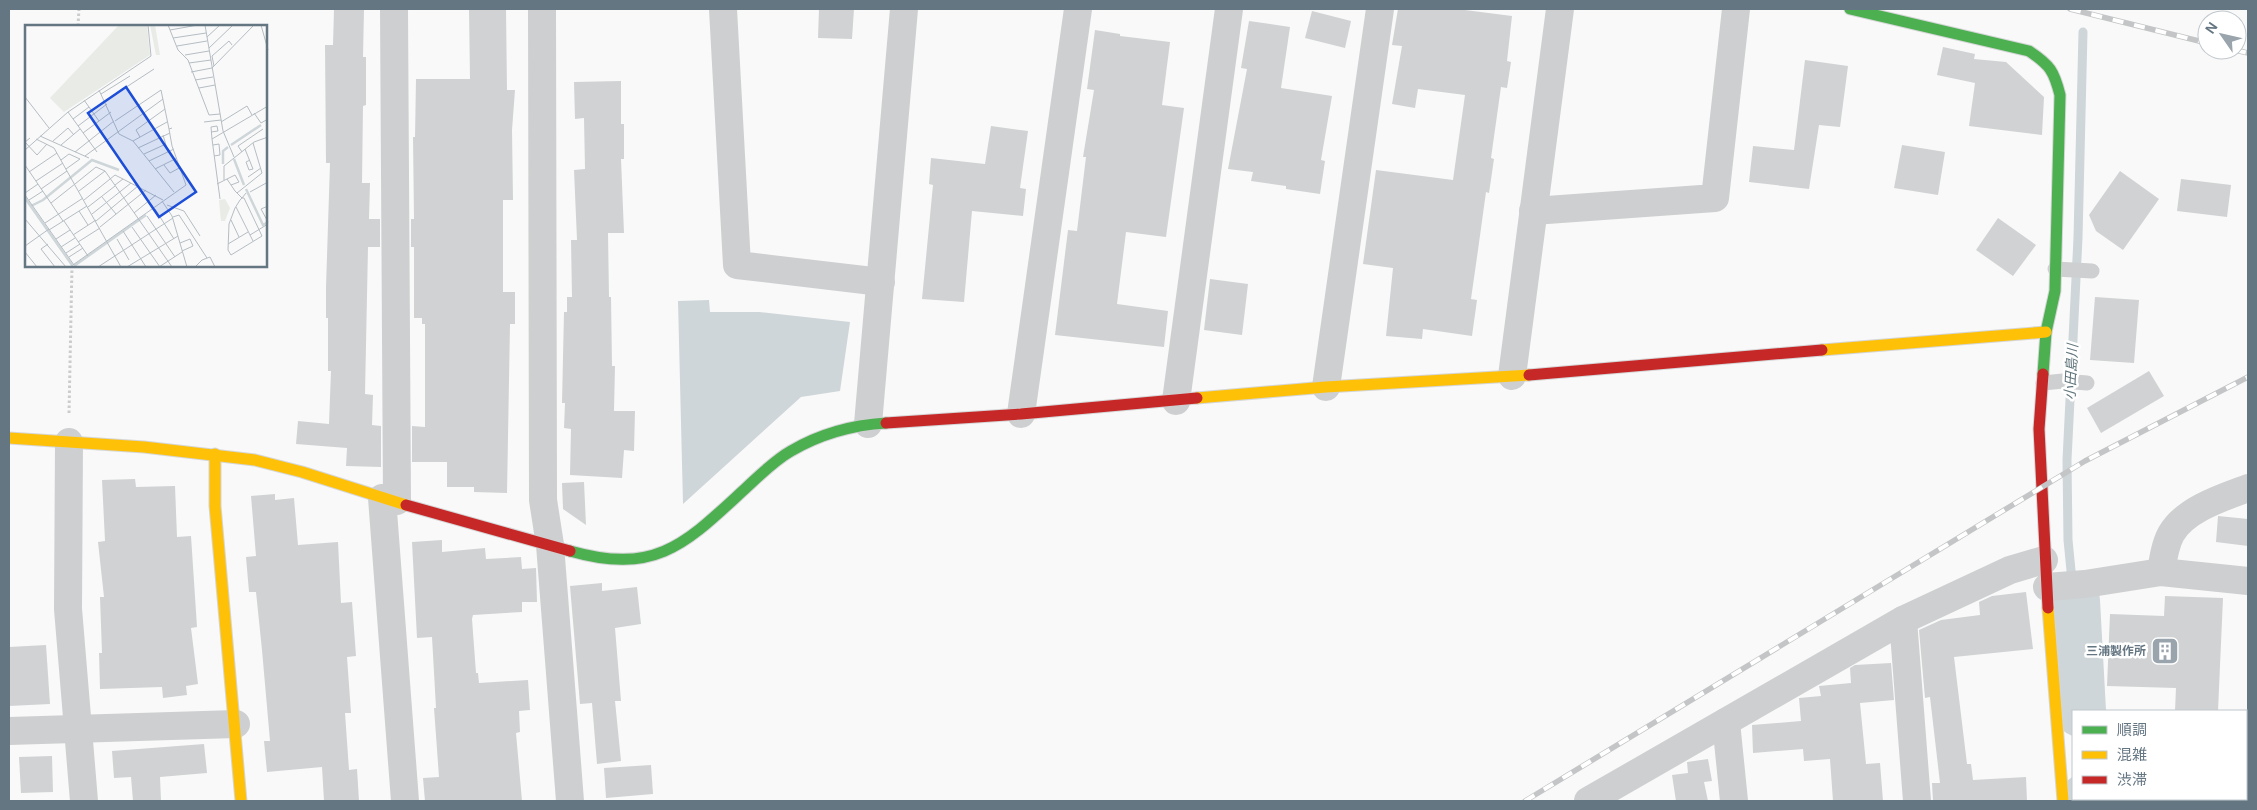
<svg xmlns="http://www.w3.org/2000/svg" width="2257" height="810" font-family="Helvetica,'Noto Sans JP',sans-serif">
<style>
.water{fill:#ced6d9}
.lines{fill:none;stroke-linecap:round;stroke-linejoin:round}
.stream{stroke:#ced6d9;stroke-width:9}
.river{stroke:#ced6d9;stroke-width:52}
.building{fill:#d0d2d3}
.fast-casing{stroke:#d5d6d7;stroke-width:13}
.slow-casing{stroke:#d5d6d7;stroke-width:13}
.jam-casing{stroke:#d5d6d7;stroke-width:13}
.path{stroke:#cbcccd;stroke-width:3;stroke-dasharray:2.5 2.5;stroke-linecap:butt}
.lane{stroke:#cecfd0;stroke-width:15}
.street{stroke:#cecfd0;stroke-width:28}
.fast{stroke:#4caf50;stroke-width:11}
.slow{stroke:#ffc107;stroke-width:11}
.jam{stroke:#c62828;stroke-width:11}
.rail-casing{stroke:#c3c5c6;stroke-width:5.5}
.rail{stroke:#fff;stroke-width:4;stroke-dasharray:11;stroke-linecap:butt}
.labels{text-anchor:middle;stroke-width:5;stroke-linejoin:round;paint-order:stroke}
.poi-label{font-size:12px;font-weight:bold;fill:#657683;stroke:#fff;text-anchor:end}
.water-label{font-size:14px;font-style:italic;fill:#60757c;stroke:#fff}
.inset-river{fill:none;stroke:#ced6d9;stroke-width:2.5}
.inset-road{fill:none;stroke:#b5bdc3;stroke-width:1}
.view{fill:#1d4ed8;fill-opacity:0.15;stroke:#1d4ed8;stroke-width:2.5}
.inset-edge{fill:none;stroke:#657683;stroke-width:2.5}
</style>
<rect width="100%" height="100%" fill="#f9f9f9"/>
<polygon class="water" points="709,300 710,312 759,312 850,322 840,391 801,397 683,504 678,301"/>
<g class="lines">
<polyline class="stream" points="2074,601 2068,540 2067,460 2078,238 2083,32"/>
<g class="river">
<polyline points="2074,601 2080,711"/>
<polyline points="2086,799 2086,801"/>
</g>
</g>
<g class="building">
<polygon points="334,9 364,9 363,57 366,57 366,105 363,106 362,183 370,183 369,219 380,219 380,247 368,247 365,394 373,395 372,425 381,426 381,467 346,466 347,448 296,444 298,421 329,424 331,371 328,371 328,318 326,318 326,287 330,163 326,163 325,45 333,45"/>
<polygon points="469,9 506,9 507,90 515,90 512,130 513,200 503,200 503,292 515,292 515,324 510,324 507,493 474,492 474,487 447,487 447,462 412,462 412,426 425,427 425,324 422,324 422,318 414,318 414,247 411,247 411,219 414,219 413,137 415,137 416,79 470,79"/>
<polygon points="819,9 854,9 852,39 818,38"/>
<polygon points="1398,9 1457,9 1512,16 1507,61 1511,62 1507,88 1501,87 1491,158 1494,159 1489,193 1486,192 1478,250 1471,299 1477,300 1472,336 1423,329 1422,339 1386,336 1393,268 1363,264 1376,170 1453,180 1465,95 1418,89 1415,108 1392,104 1402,46 1392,45"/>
<polygon points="1312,11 1351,21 1345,48 1305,38"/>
<polygon points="1249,21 1290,27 1281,88 1332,96 1321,160 1325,161 1320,194 1286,189 1286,186 1251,181 1253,172 1228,169 1247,69 1241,68"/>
<polygon points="1095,30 1120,34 1120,36 1170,42 1162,105 1184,108 1166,237 1126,232 1117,304 1168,311 1164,347 1055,335 1068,230 1077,231 1086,157 1083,157 1094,90 1087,89"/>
<polygon points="1943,47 1975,54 1974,59 2006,62 2044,97 2042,135 1969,126 1975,83 1937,75"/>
<polygon points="1805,60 1848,66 1840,127 1819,125 1809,189 1749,182 1753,146 1794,150"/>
<polygon points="621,81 621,124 624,124 624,159 621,159 624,233 608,233 609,297 611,297 612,366 615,366 614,411 635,411 634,451 624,450 622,478 570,475 571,429 564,428 565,403 562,403 564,312 567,312 567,297 572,297 571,240 577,240 574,170 585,169 584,118 575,119 574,82"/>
<polygon points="991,126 1028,131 1020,188 1026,189 1023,216 972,211 964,302 922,299 933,185 929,184 931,158 985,164"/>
<polygon points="1902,145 1945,152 1938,195 1894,188"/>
<polygon points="2120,171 2159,199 2123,250 2096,231 2089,215"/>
<polygon points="2181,179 2231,185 2227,217 2177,211"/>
<polygon points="1998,218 2036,245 2013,276 1976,250"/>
<polygon points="1210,279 1248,284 1242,335 1204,330"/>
<polygon points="2095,297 2139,300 2134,363 2090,360"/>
<polygon points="2149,371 2164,396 2101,433 2087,408"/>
<polygon points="135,479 136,487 175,486 177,537 191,536 197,627 191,628 198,684 186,686 187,695 163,698 162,687 100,689 99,653 102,653 100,597 104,597 98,542 105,541 102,480"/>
<polygon points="584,482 586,525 563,509 562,483"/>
<polygon points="275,494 275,500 294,498 298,545 338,542 341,603 352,602 356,656 347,657 351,713 345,713 349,770 357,769 359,801 324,801 322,767 267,772 264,741 270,741 262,650 256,592 249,592 246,557 256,556 251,496"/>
<polygon points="2218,516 2248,519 2248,546 2216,542"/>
<polygon points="442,540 442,552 485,548 486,559 521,557 522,569 536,568 537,602 522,602 522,612 473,615 472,619 476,673 478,673 479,683 528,680 530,710 519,711 520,732 516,733 522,801 425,801 423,778 439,777 434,708 436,708 432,637 417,638 412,542"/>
<polygon points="602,583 602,591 637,587 641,624 615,628 621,701 615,701 621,761 597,764 592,703 580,704 570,586"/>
<polygon points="2026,592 2033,649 1954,657 1967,764 1971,764 1973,780 2026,777 2027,801 1933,801 1932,783 1940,783 1930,697 1925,698 1919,630 1941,620 1980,615 1979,602 1992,596"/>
<polygon points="2165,596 2223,598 2218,711 2175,711 2176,688 2107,686 2110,614 2164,616"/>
<polygon points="46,645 50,704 9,706 9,647"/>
<polygon points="1891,663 1894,700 1860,703 1866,764 1880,763 1883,801 1833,801 1830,759 1804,761 1803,749 1753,753 1752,725 1801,721 1799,698 1821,696 1819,686 1851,683 1850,668 1855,665"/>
<polygon points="204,744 207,773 160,777 161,801 133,801 131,777 114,778 112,751"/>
<polygon points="52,756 53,792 21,793 19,757"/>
<polygon points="1708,759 1712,781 1704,782 1708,801 1676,801 1672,775 1688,773 1687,762"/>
<polygon points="651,765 653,794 606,798 604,768"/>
</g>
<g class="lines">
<g class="fast-casing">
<g id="fast">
<path d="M1850 9 2029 51C2050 65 2054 71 2060 95L2055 291 2046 332 2043 374"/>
<path d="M570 551C658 576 687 542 747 487 761 474 775 460 791 451 820 434 853 425 886 423"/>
</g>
</g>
<g class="slow-casing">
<g id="slow">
<polyline points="1822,350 2046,332"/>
<polyline points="1197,398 1326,387 1529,375"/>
<polyline points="9,438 144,447 255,460 302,472 406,505"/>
<polyline points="215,454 215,506 241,801"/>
<polyline points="2048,608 2063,801"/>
</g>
</g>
<g class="jam-casing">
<g id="jam">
<polyline points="2043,374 2039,429 2048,608"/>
<polyline points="1529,375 1822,350"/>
<polyline points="886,423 1021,414 1197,398"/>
<polyline points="406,505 570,551"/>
</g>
</g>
<g class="path">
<polyline points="78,26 79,9"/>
<polyline points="69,413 72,266"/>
</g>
<g class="lane">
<polyline points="2055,269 2092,271"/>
<polyline points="2043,383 2063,381 2087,383"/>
</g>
<g class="street">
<polyline points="394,9 397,501"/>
<polyline points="542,9 543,500 550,545 570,801"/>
<polyline points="723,9 737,265 881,282"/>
<polyline points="1533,211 1715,198 1736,9"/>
<polyline points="1512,376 1560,9"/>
<polyline points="1326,387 1380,9"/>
<polyline points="1176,401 1229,9"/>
<polyline points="1021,414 1078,9"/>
<polyline points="868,424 904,9"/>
<polyline points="69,442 68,609 84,801"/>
<polyline points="382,498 405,801"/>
<path d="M2161 572C2163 559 2165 545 2171 534 2185 509 2224 497 2248 488"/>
<polyline points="2047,587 2085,584 2161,572 2248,581"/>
<polyline points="1903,620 1917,801"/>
<polyline points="1726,722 1734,801"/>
<polyline points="9,731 236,724"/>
<polyline points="2246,786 2248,786"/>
<polyline points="1588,801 1903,620 2010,570 2044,560"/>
</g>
<use href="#fast" class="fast"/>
<use href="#slow" class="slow"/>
<use href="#jam" class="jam"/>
<g class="rail-casing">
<g id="rail">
<polyline points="2070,9 2207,43"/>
<polyline points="2235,50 2248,53"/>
<polyline points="1525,801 2085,461 2248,377"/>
</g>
</g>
<use href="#rail" class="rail"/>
</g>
<defs>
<g id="building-square" transform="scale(1.4375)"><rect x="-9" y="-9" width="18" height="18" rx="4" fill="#99a4ac" stroke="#fff"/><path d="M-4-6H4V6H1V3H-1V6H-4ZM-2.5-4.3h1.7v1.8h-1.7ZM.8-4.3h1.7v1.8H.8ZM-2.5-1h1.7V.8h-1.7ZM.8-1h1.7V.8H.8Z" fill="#fff"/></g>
</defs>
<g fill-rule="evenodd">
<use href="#building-square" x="2165" y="651"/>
</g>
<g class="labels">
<g class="poi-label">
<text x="2146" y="655">三浦製作所</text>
</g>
<g class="water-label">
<text transform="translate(2071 372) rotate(-87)" y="5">小田島川</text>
</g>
</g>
<g transform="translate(25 25)">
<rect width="242" height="242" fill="#f9f9f9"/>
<path d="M94 0H122L125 30 39 87 25 73ZM125 0H130L135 30H131ZM200 174 205 183 200 196H196L194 175Z" fill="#e8ebe6"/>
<path class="inset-river" d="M206 120 236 100M209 134 219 160M198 139V126L203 122M221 164 238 200 243 197M0 173 47 240M6 181 18 175 67 135 94 145M49 241 121 190"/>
<path class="inset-road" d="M143 0 153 25 163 35 184 90 195 89M180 0 198 106 209 132M236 0 243 25M145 5 173 0M182 12 195 0M148 13 181 8M152 21 182 16M184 23 208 0M160 30 184 26M164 38 186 35M189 41 187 31 204 16 207 20M166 47 187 43 229 0M170 55 188 52M174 63 190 60M74 65 94 109 108 116 149 167M76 69 105 51M0 72 24 103M59 75 74 96M80 76 129 44M43 87 72 127M229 88 236 98 243 94M48 94 64 82M90 96 136 65 144 104M179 97 196 95M196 97 222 81 227 90M53 101 82 79M186 107 193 106 192 101 186 102 187 114M58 108 86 87M138 110 143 127M15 111 64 133M115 112 111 105 140 84M5 113 0 117 12 130 22 119M11 114 29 123 96 242M28 116 43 103 49 110M108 116 142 97M36 120 55 104M188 120 194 119 195 130 189 131M113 123 145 108M220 124 228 144 224 145 221 137 225 135M0 125 43 87 126 31 123 0M50 127 89 96M217 127 213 121 238 104M119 129 141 119M60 131 138 74M36 135 44 129 55 134 41 144M124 136 149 124M0 140 38 196M139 140 145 148 156 142M130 144 152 133M4 147 32 128M223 152 236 143M202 154 210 166 217 173H219L237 211 206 230 203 225 204 199 210 183 215 175 217 173 221 168M199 155V141L229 117 243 112M11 156 38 138M50 159 71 142 80 146 147 242M192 159 210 150 214 157 206 160M90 160 98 154 138 175M16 164 42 146M54 166 80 146M225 167 243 157M0 168 13 159M212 168 237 148 228 118M0 170 49 240M77 172 91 189M195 174 187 114 243 81M4 175 18 166M59 175 90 150 98 154M137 176 147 191 162 242M26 178 50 159M142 180 159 186 175 211M243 181 236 184 243 197M63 182 90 161M211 182 228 216M130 184 149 214M54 186 63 200M109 188 131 170M67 189 106 158M122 191 150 232M148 192 154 190 182 233M0 194 41 242M206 195 214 212M39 196 63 231M71 196 113 161M20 198 58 173M75 202 121 165M107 202 135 242M24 205 62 181M98 206 121 242M48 210 71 195M225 210 243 199M31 214 45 205M92 214 104 235M53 217 75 203M155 218 165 214 168 221 157 226M23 219 16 224 30 242M203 219 223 207M0 221 24 204M36 222 50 213M0 227 12 242M41 228 55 219M44 232 58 223M45 242 161 160 147 121 144 104 147 103M73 242 148 193M102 242 153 211M134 242 157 227M170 242 177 235 185 232 190 242"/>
<path class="view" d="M101 62 171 167 134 192 63 88Z"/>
<rect width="242" height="242" class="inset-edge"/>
</g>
<rect width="2257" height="810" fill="none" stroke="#657683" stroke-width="20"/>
<rect x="2072" y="710" width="175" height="90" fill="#ffffff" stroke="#c1c8cd"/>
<rect x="2082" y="726" width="25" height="8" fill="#4caf50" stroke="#c1c8cd"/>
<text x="2117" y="735" font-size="15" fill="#657683">順調</text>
<rect x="2082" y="751" width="25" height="8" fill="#ffc107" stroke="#c1c8cd"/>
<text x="2117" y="760" font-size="15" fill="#657683">混雑</text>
<rect x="2082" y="776" width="25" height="8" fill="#c62828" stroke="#c1c8cd"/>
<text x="2117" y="785" font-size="15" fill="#657683">渋滞</text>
<g transform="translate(2222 35) rotate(304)"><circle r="24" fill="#ffffff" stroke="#c1c8cd"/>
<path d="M0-4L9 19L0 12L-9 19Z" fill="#99a4ac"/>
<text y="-8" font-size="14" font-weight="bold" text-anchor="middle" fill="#657683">N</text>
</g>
</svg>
